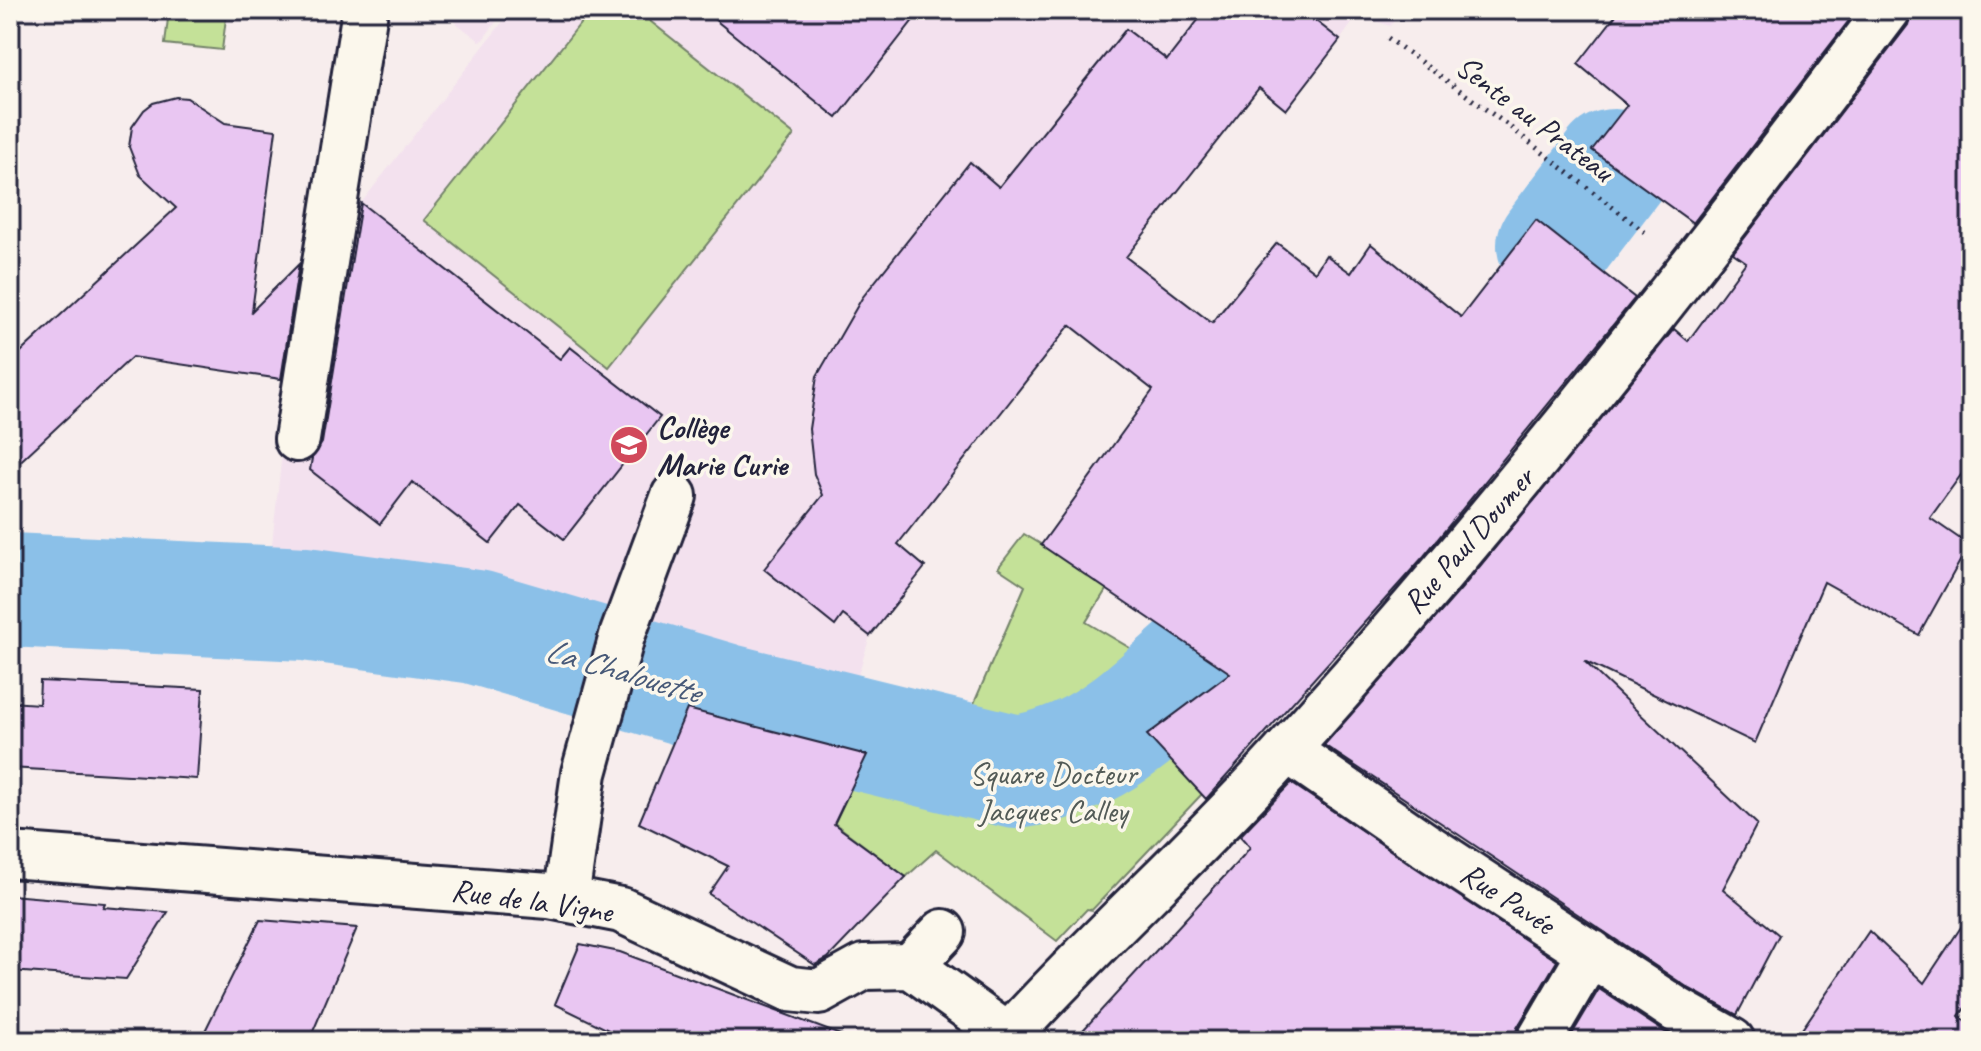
<svg xmlns="http://www.w3.org/2000/svg" width="1981" height="1051" font-family="Caveat,sans-serif">
<style>
.built{fill:#f3e1ee}
.green{fill:#c4e198;stroke:#73826a;stroke-width:2}
.lines{fill:none;stroke-linecap:round;stroke-linejoin:round}
.river{stroke:#8bc0e8;stroke-width:114}
.building{fill:#e9c6f2;stroke:#22223b;stroke-width:2}
.minor-casing{stroke:#22223b;stroke-width:50}
.path{stroke:#22223b;stroke-width:5;stroke-dasharray:2 6;stroke-linecap:butt}
.minor{stroke:#fbf7ec;stroke-width:44}
.labels{text-anchor:middle;stroke-width:7;stroke-linejoin:round;paint-order:stroke}
.street-label{font-size:32px;fill:#22223b;stroke:#fbf7ec}
.poi-label{font-size:32px;font-weight:bold;fill:#22223b;stroke:#fbf7ec;text-anchor:start}
.park-label{font-size:32px;fill:#535b57;stroke:#fbf7ec}
.water-label{font-size:34px;font-style:italic;fill:#475978;stroke:#fbf7ec}
</style>
<rect width="100%" height="100%" fill="#f7eded"/>
<filter id="ink" filterUnits="userSpaceOnUse"><feTurbulence type="fractalNoise" baseFrequency=".0125" numOctaves="2"/><feDisplacementMap in="SourceGraphic" scale="16" xChannelSelector="R" yChannelSelector="G"/><feConvolveMatrix kernelMatrix="1 2 1 2 8 2 1 2 1" color-interpolation-filters="sRGB"/></filter>
<g filter="url(#ink)">
<g class="built">
<polygon points="439,10 505,10 481,42"/>
<polygon points="512,10 1403,10 1390,26 1358,15 1340,40 1259,88 898,544 925,567 870,636 855,685 268,580 306,236 361,203"/>
</g>
<g class="green">
<polygon points="169,10 227,10 222,50 165,44"/>
<polygon points="591,10 636,10 794,135 609,367 424,220"/>
<polygon points="1024,534 1109,585 1086,622 1140,654 1103,687 1202,794 1092,910 1087,909 1057,941 936,850 906,877 834,823 867,755 906,760 916,738 907,731 910,724 958,740 1025,586 998,568"/>
</g>
<g class="lines">
<g class="river">
<polyline points="1554,245 1614,166"/>
<path d="M10 590 305 604 476 627 724 700 1016 772C1095 761 1139 715 1196 665"/>
</g>
</g>
<g class="building">
<polygon points="703,10 921,10 837,118"/>
<polygon points="1206,10 1302,10 1340,40 1286,110 1259,88 1126,257 1212,323 1277,243 1315,272 1326,255 1351,273 1371,244 1461,317 1536,220 1635,298 1424,556 1206,799 1147,735 1230,673 1041,545 1153,390 1070,325 898,544 925,567 870,636 843,615 835,626 764,569 823,495 814,474 809,429 817,376 862,298 970,162 999,187 1126,29 1167,60"/>
<polygon points="1620,10 1857,10 1693,223 1592,150 1627,105 1578,64"/>
<polygon points="1912,10 1971,10 1971,461 1930,518 1969,545 1919,635 1824,582 1755,743 1584,661 1757,824 1723,889 1779,935 1737,1015 1690,989 1324,745 1462,588 1674,329 1688,341 1746,262 1733,253 1908,25"/>
<polygon points="176,97 187,98 225,123 276,130 252,311 299,264 281,379 132,357 10,471 10,362 176,208 140,175 129,147 132,127 144,110 153,103"/>
<polygon points="361,203 560,359 570,347 660,417 564,539 520,505 490,543 412,482 380,524 310,470 312,458 322,443"/>
<polygon points="40,681 203,689 197,779 10,768 10,702 39,704"/>
<polygon points="687,709 867,755 834,824 906,877 828,958 815,965 709,894 728,866 639,823"/>
<polygon points="1291,783 1557,961 1517,1028 1514,1041 1073,1041 1243,856 1250,847 1240,836"/>
<polygon points="10,895 105,903 103,907 168,912 126,979 10,971"/>
<polygon points="1971,912 1971,1000 1959,1016 1971,1027 1971,1041 1794,1041 1869,931 1924,983"/>
<polygon points="260,920 357,928 309,1041 200,1041"/>
<polygon points="580,944 620,952 843,1036 842,1041 631,1041 555,1004"/>
<polygon points="1599,989 1663,1031 1681,1041 1568,1041"/>
</g>
<g class="lines">
<g class="minor-casing">
<g id="minor">
<polyline points="297,439 365,10"/>
<polyline points="1287,750 1425,845 1677,1010 1732,1041"/>
<polyline points="10,855 549,896 621,910 790,989 819,992 864,967 911,966 1008,1036"/>
<polyline points="566,899 584,773 622,636 674,496"/>
<polyline points="911,966 943,932"/>
<path d="M1004 1041C1094 941 1195 852 1285 752 1500 516 1696 264 1888 10"/>
<polyline points="1539,1041 1591,952"/>
</g>
</g>
<polyline class="path" points="1388,38 1506,124 1647,234"/>
<use href="#minor" class="minor"/>
</g>
</g>
<defs>
<g id="school-disc" transform="scale(2)"><circle r="9.5" fill="#d1495b" stroke="#fbf7ec"/><path d="M0-5L7-2L0 1L-7-2ZM-4 1L0 2.5L4 1V4Q0 6-4 4Z" fill="#fff"/></g>
</defs>
<g fill-rule="evenodd">
<use href="#school-disc" x="629" y="445"/>
</g>
<g class="labels">
<g class="street-label">
<text transform="translate(1535 118) rotate(37)" y="11">Sente au Prateau</text>
<text transform="translate(1468 540) rotate(-49)" y="11">Rue Paul Doumer</text>
<text transform="translate(1508 898) rotate(33)" y="11">Rue Pavée</text>
<text transform="translate(532 900) rotate(8)" y="11">Rue de la Vigne</text>
</g>
<g class="poi-label">
<text x="657" y="438">Collège<tspan x="657" dy="37">Marie Curie</tspan></text>
</g>
<g class="park-label">
<text x="1053" y="784">Square Docteur<tspan x="1053" dy="37">Jacques Calley</tspan></text>
</g>
<g class="water-label">
<text transform="translate(623 670) rotate(16)" y="12">La Chalouette</text>
</g>
</g>
<rect width="1981" height="1051" fill="none" stroke="#fbf7ec" stroke-width="40"/>
<rect x="20" y="20" width="1941" height="1011" fill="none" stroke="#22223b" stroke-width="3" filter="url(#ink)"/>
</svg>
